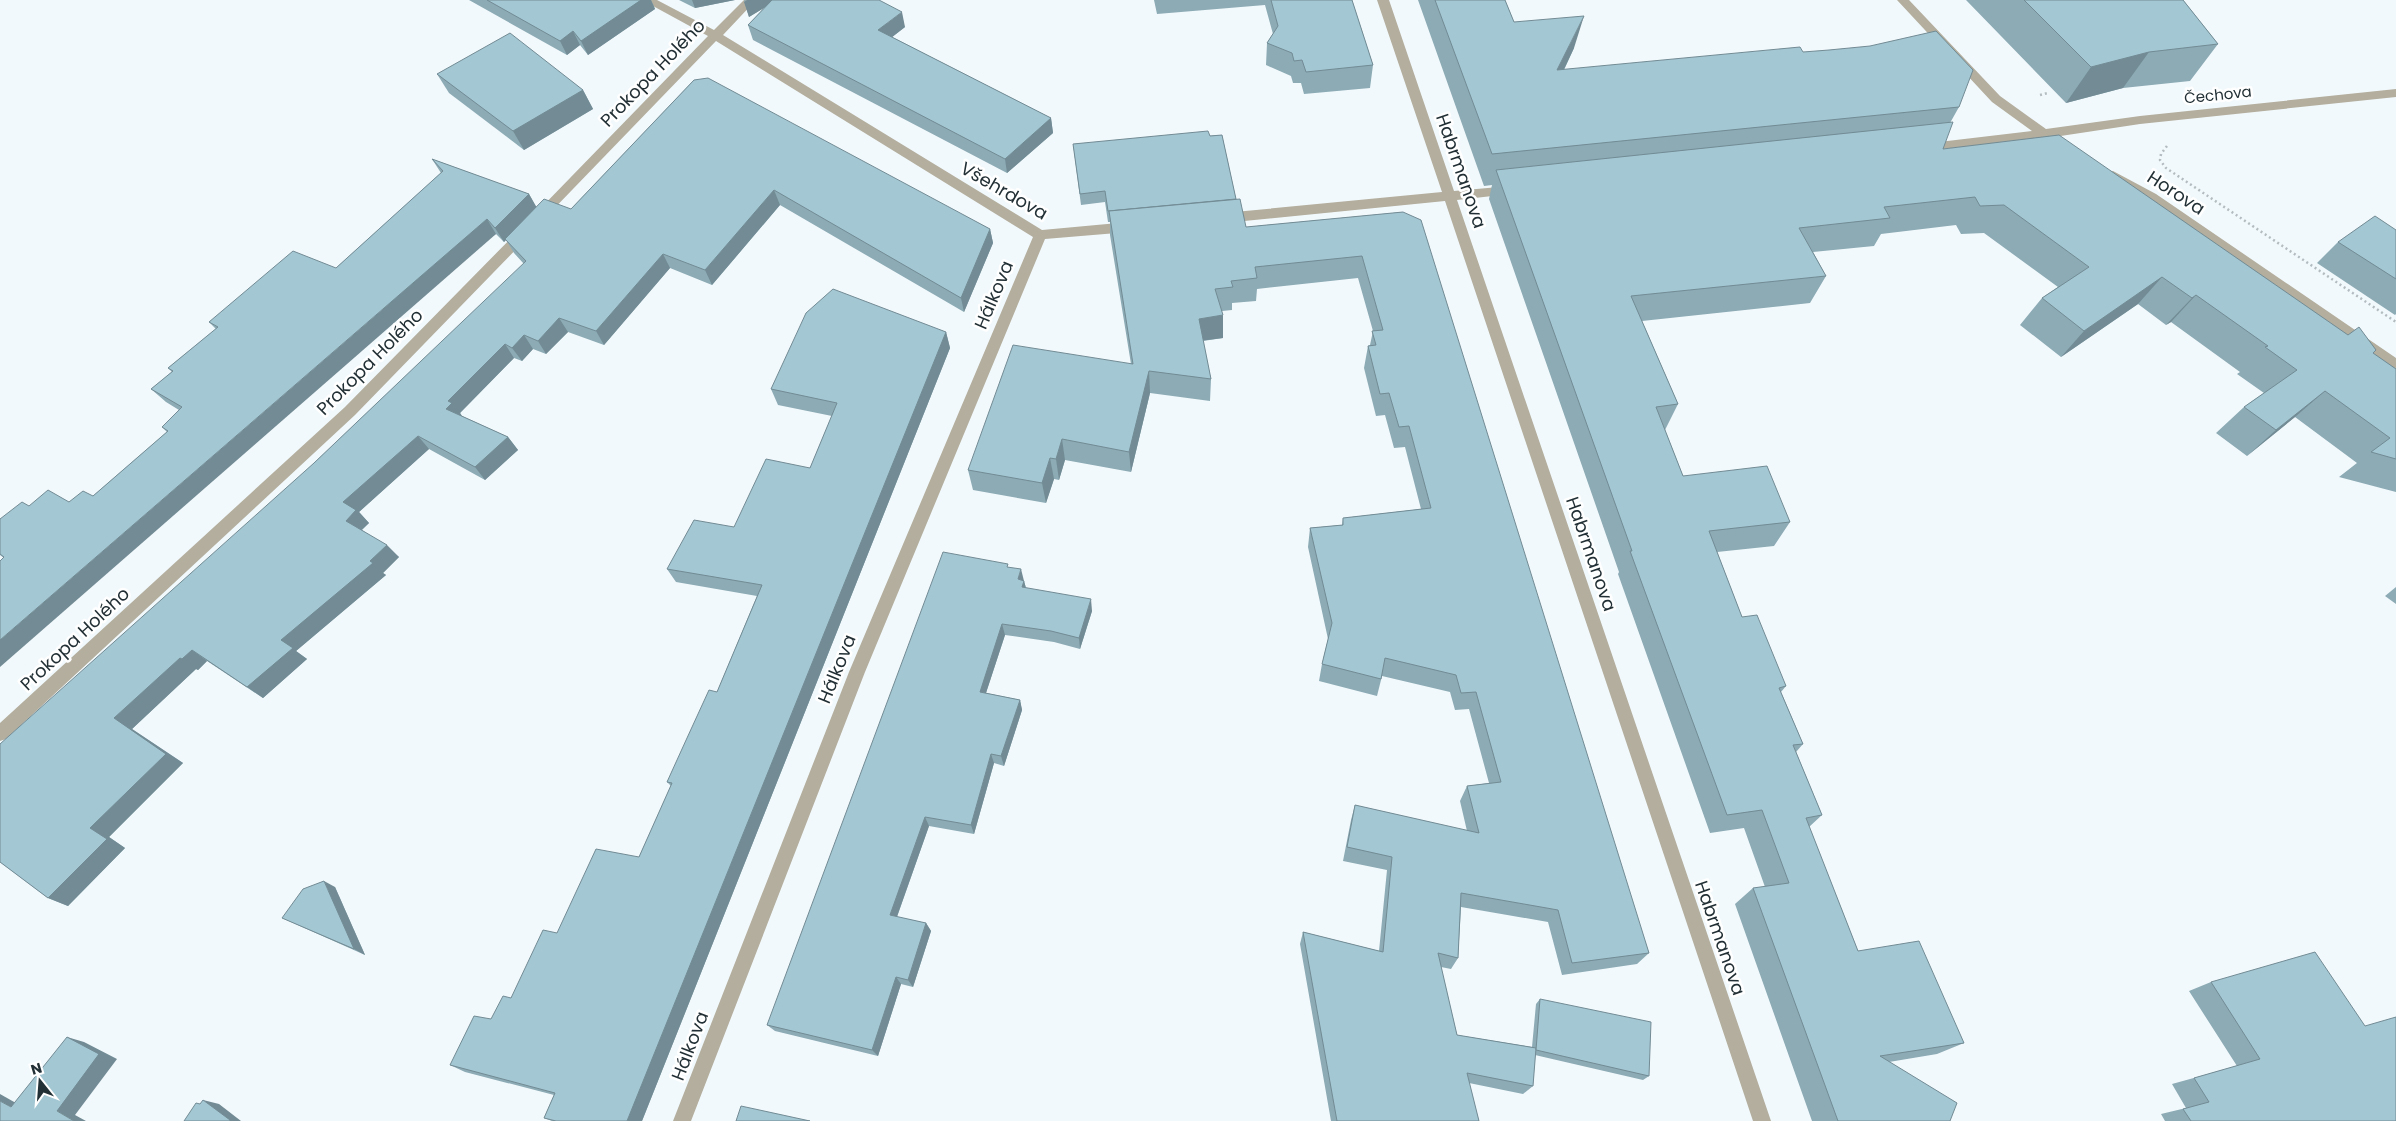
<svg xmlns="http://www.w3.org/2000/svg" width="2396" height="1121" font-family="Poppins,sans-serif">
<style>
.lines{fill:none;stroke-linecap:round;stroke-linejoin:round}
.path{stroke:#b3bcc0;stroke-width:2.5;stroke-dasharray:2 3;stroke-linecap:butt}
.minor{fill:#b3ae9e;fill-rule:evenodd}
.wall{fill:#8cabb5}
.shaded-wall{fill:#728b94}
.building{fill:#a3c7d3;stroke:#728b94}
.labels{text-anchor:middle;stroke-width:5;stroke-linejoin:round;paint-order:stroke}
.far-street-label{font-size:15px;fill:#223035;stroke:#fff}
.street-label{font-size:18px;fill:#223035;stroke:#fff}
</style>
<rect width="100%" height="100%" fill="#f2f9fc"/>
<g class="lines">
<g class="path">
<polyline points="2040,95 2048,93"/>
<polyline points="2167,146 2161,154 2160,160 2166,168 2396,322"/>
</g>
<g class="minor">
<polygon points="642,0 657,0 714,30 744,0 756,0 723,35 1042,230 1129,222 1135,227 1129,232 1045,239 865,672 691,1121 673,1121 849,672 1033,237 716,41 544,219 536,219 534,216 536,213 708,36"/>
<polygon points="1377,0 1389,0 1454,191 1510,186 1516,190 1510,194 1457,200 1771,1121 1753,1121 1445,201 1224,223 1218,218 1224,213 1442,192"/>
<polygon points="1897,0 1909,0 2000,96 2046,129 2140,116 2396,89 2396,97 2140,124 2054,137 2052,140 2048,141 2042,138 1926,151 1920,147 1922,144 2032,131 1992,102"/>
<polygon points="2113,171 2156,194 2396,358 2396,370 2148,200 2109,178 2107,175 2109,172"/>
<polygon points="524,228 529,230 530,233 529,236 355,415 6,739 0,741 0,723 345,407 519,230"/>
</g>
</g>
<g class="wall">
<polygon points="469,0 651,0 655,9 588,55 580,45 567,55"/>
<polygon points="679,0 735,0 695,8"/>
<polygon points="744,0 905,27 892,37 1051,118 1053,133 1007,173 753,40 748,25 765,7 749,17"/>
<polygon points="1154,0 1352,0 1373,65 1370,88 1304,94 1301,83 1293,83 1291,76 1266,65 1267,43 1273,34 1265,5 1157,14"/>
<polygon points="1418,0 1505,0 1514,22 1574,48 1564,70 1803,52 1959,107 1950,123 1943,149 2373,353 2396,369 2396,492 2339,477 2357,463 2295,417 2247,456 2216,433 2244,407 2264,393 2237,374 2240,372 2171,322 2166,325 2138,304 2061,357 2020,325 2042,298 2058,287 1984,233 1961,234 1956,225 1881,234 1874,246 1813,252 1826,276 1810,303 1642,321 1678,404 1665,430 1683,476 1790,522 1774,546 1717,552 1742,617 1786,686 1781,692 1803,744 1796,752 1822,815 1809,827 1858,951 1964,1043 1937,1054 1889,1062 1950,1121 1812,1121 1735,904 1753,888 1765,887 1744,828 1710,833 1618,574 1619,572 1489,199 1492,185 1484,186"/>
<polygon points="1966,0 2183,0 2218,44 2190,81 2123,88 2066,103"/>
<polygon points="437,74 583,90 593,109 524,150 449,93"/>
<polygon points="694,80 990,229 993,243 964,312 780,205 712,285 670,268 604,345 568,332 546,354 533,349 522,361 514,358 460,413 462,416 508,437 518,450 485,480 429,449 359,512 369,523 362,530 399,557 383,573 386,575 296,651 307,659 263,698 207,661 198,670 196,669 132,729 183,763 109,837 125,848 68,906 48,898 0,862 314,463 524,264 514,253 506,240 504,242 496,234 4,558 0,555 0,519 29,506 69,502 93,496 167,432 162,427 179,410 166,402 151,389 172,372 168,368 216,329 209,322 336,268 441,173 432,159 529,194 536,207 571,209"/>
<polygon points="1222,135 1236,199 1246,227 1403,212 1649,953 1637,964 1562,975 1548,922 1461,907 1458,958 1451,969 1441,967 1457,1035 1532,1047 1536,1004 1540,999 1649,1076 1643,1080 1535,1055 1533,1086 1523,1094 1469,1083 1479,1121 1331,1121 1300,944 1303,932 1379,951 1387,870 1343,861 1351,820 1355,805 1467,831 1460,801 1467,786 1489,783 1469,709 1455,710 1450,692 1382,676 1377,696 1319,681 1322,664 1328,639 1308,547 1310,528 1342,525 1343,518 1421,509 1405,447 1394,448 1385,415 1376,416 1364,368 1368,346 1370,345 1373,331 1358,278 1257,289 1256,301 1232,303 1232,310 1222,311 1223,338 1203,341 1211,379 1210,401 1150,393 1131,472 1065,460 1059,480 1054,479 1046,503 973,490 968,470 1131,364 1110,235 1110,222 1108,222 1105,202 1081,205 1073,144"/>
<polygon points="2396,230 2396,314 2395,315 2317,263 2338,242"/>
<polygon points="946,332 950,348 642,1121 552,1121 544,1118 554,1095 465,1072 450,1065 511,998 557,933 639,857 671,786 667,782 717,692 757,596 676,582 667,569 734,527 810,468 832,416 778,405 771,389"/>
<polygon points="1008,567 1024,581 1026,588 1092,611 1080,649 1054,642 1005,635 986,693 1020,700 1022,710 1004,766 994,763 974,834 929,826 897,917 926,923 931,931 913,987 901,984 878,1056 775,1031 767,1025"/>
<polygon points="2396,587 2396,604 2385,596"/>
<polygon points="335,887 365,955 282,918"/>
<polygon points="2211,982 2396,1121 2165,1121 2161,1114 2186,1108 2172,1084 2237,1066 2189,991"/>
</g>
<g class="shaded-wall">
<polygon points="640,0 651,0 655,9 588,55 581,41"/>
<polygon points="692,0 735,0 695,8"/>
<polygon points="747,0 777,0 749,17 744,2"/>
<polygon points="902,12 905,27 882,45 878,30"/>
<polygon points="1584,16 1574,48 1548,103 1557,70"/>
<polygon points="573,31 580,45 567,55 560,41"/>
<polygon points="2149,52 2123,88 2066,103 2091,67"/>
<polygon points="583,90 593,109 524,150 513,131"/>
<polygon points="1051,118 1053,133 1007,173 1005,159"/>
<polygon points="774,190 780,205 712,285 705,270"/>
<polygon points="529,194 537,208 504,242 495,228"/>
<polygon points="487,219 496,234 0,667 0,640"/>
<polygon points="990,229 993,243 964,312 961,298"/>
<polygon points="663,254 670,268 604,345 596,331"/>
<polygon points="2162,277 2138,304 2061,357 2084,331"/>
<polygon points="2196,295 2171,322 2166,325 2192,298"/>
<polygon points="1223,315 1223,338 1199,341 1199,319"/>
<polygon points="559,318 568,332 546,354 538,341"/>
<polygon points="946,332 950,348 642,1121 627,1121"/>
<polygon points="524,335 533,349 522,361 512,348"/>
<polygon points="505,344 514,358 460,413 462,416 446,409 448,401"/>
<polygon points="1149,371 1150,393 1131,472 1129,452"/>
<polygon points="2325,391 2295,417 2247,456 2276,430"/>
<polygon points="418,436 429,449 359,512 369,523 358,533 346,521 343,502"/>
<polygon points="508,437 518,450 485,480 475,467"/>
<polygon points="1062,439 1065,460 1059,480 1056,459"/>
<polygon points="1050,458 1054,479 1046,503 1042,483"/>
<polygon points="387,545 399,557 383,573 386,575 296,651 307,659 263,698 247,687 281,640 370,561"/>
<polygon points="1021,569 1024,581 1018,579"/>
<polygon points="1024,581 1027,592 1022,587"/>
<polygon points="1091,599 1092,611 1080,649 1079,638"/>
<polygon points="1002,624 1005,635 983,702 980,692"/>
<polygon points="192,650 207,661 198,670 196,669 132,729 183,763 109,837 125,848 68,906 48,898 90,828 114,718 180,658"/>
<polygon points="1020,700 1022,710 1004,766 1001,756"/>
<polygon points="991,754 994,763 974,834 971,825"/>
<polygon points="925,817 929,826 895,922 890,915"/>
<polygon points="324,881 335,887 365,955 354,949"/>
<polygon points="926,923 931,931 913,987 908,980"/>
<polygon points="896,977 901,984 878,1056 872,1050"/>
<polygon points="67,1037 84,1042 117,1059 75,1115 86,1121 74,1121 57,1111"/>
<polygon points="0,1094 30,1111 11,1107 0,1101"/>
<polygon points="203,1100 219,1104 241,1121 230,1121"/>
</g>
<g class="building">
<polygon points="487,0 641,0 581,41 573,31 560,41"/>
<polygon points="772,0 879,0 902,12 878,30 1051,118 1005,159 748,25"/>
<polygon points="1271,0 1352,0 1373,65 1306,72 1302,60 1294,61 1292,53 1267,43 1278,26"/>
<polygon points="1435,0 1505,0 1514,22 1584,16 1557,70 1800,47 1803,52 1829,50 1870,46 1936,31 1973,70 1959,107 1492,154"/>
<polygon points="2024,0 2183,0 2218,44 2149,52 2091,67"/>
<polygon points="510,33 583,90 513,131 437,74"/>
<polygon points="708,78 990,229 961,298 774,190 705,270 663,254 596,331 559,318 538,341 524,335 512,348 505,344 448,401 452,403 446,409 508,437 475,467 418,436 343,502 356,510 346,521 387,545 370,561 373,563 281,640 293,648 247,687 192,650 182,659 180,658 114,718 166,754 90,828 107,839 48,898 0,862 0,744 314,463 526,261 505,239 544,199 571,209 694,80"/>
<polygon points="1953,122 1943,149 2059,135 2348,335 2359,327 2376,350 2373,353 2396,369 2396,459 2371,452 2390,438 2325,391 2276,430 2244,407 2297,370 2265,347 2268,346 2196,295 2192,298 2162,277 2084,331 2042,298 2089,267 2004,205 1980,206 1975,197 1884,207 1890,218 1799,228 1826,276 1631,296 1678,404 1656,407 1683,476 1767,466 1790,522 1709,531 1742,617 1757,615 1786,686 1779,688 1803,744 1793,745 1822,815 1806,818 1858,951 1919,941 1964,1043 1880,1056 1957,1103 1950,1121 1838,1121 1753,888 1789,883 1762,810 1727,815 1630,551 1632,551 1496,170"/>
<polygon points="1208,131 1210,136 1222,135 1236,199 1108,211 1105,191 1080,194 1073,144"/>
<polygon points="432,159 529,194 495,228 487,219 0,640 0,561 4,557 0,554 0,519 22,502 29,506 48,490 69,502 83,491 93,496 168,431 162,427 182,407 151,389 173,371 168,368 218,327 209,322 293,251 336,268 443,171"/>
<polygon points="1240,199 1246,227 1403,212 1421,220 1649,953 1572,963 1558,910 1461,893 1458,958 1438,953 1457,1035 1536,1048 1533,1086 1467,1073 1479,1121 1337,1121 1303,932 1383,952 1392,857 1347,847 1355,805 1479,833 1467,786 1501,782 1476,692 1461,693 1456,675 1385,658 1381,679 1322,664 1332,623 1310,528 1343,525 1343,518 1431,508 1409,426 1399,427 1389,393 1380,394 1368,346 1376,345 1372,331 1383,330 1362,256 1255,267 1257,278 1231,281 1233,287 1215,289 1223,315 1199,319 1211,379 1149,371 1129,452 1062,439 1056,459 1050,458 1042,483 968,470 1013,345 1133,364 1109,211"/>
<polygon points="2375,216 2396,230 2396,279 2338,242"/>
<polygon points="833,289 946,332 627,1121 556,1121 544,1118 555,1093 450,1065 474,1016 491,1019 503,996 511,998 543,930 557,933 596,849 639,857 672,783 667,782 687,738 709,690 717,692 762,585 667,569 694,520 734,527 766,459 810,468 837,403 771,389 806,313"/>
<polygon points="943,552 1008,564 1007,567 1021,569 1018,579 1024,581 1022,587 1091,599 1079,638 1051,631 1002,624 980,692 1020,700 1001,756 991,754 971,825 925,817 890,915 926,923 908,980 896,977 872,1050 767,1025"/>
<polygon points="324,881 354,949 282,918 303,889"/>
<polygon points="2315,952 2365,1026 2396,1017 2396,1121 2191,1121 2183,1109 2209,1102 2194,1078 2260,1059 2211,982"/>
<polygon points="1540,999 1651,1022 1649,1076 1536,1050"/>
<polygon points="67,1037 99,1054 57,1111 74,1121 0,1121 0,1101 11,1107"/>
<polygon points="203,1100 230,1120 230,1121 184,1121 196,1103 200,1104"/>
<polygon points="741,1106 810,1121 736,1121"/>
</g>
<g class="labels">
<g class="far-street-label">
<text transform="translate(2218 95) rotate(-6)" y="5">Čechova</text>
</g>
<g class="street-label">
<text transform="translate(653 73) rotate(-46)" y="6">Prokopa Holého</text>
<text transform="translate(1461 171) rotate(71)" y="6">Habrmanova</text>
<text transform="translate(1004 191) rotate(30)" y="6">Všehrdova</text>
<text transform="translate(2176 193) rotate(33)" y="6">Horova</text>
<text transform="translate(994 295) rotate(-67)" y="6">Hálkova</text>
<text transform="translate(370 362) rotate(-45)" y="6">Prokopa Holého</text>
<text transform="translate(1591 554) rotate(71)" y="6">Habrmanova</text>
<text transform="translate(75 639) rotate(-43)" y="6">Prokopa Holého</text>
<text transform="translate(837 669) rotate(-68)" y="6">Hálkova</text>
<text transform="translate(1720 938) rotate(71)" y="6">Habrmanova</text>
<text transform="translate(690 1046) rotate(-69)" y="6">Hálkova</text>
</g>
</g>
<g transform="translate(40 1081) rotate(343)" stroke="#ffffff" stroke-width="4" paint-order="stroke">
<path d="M0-4L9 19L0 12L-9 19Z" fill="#223035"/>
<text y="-8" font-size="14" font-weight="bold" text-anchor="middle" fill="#223035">N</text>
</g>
</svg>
